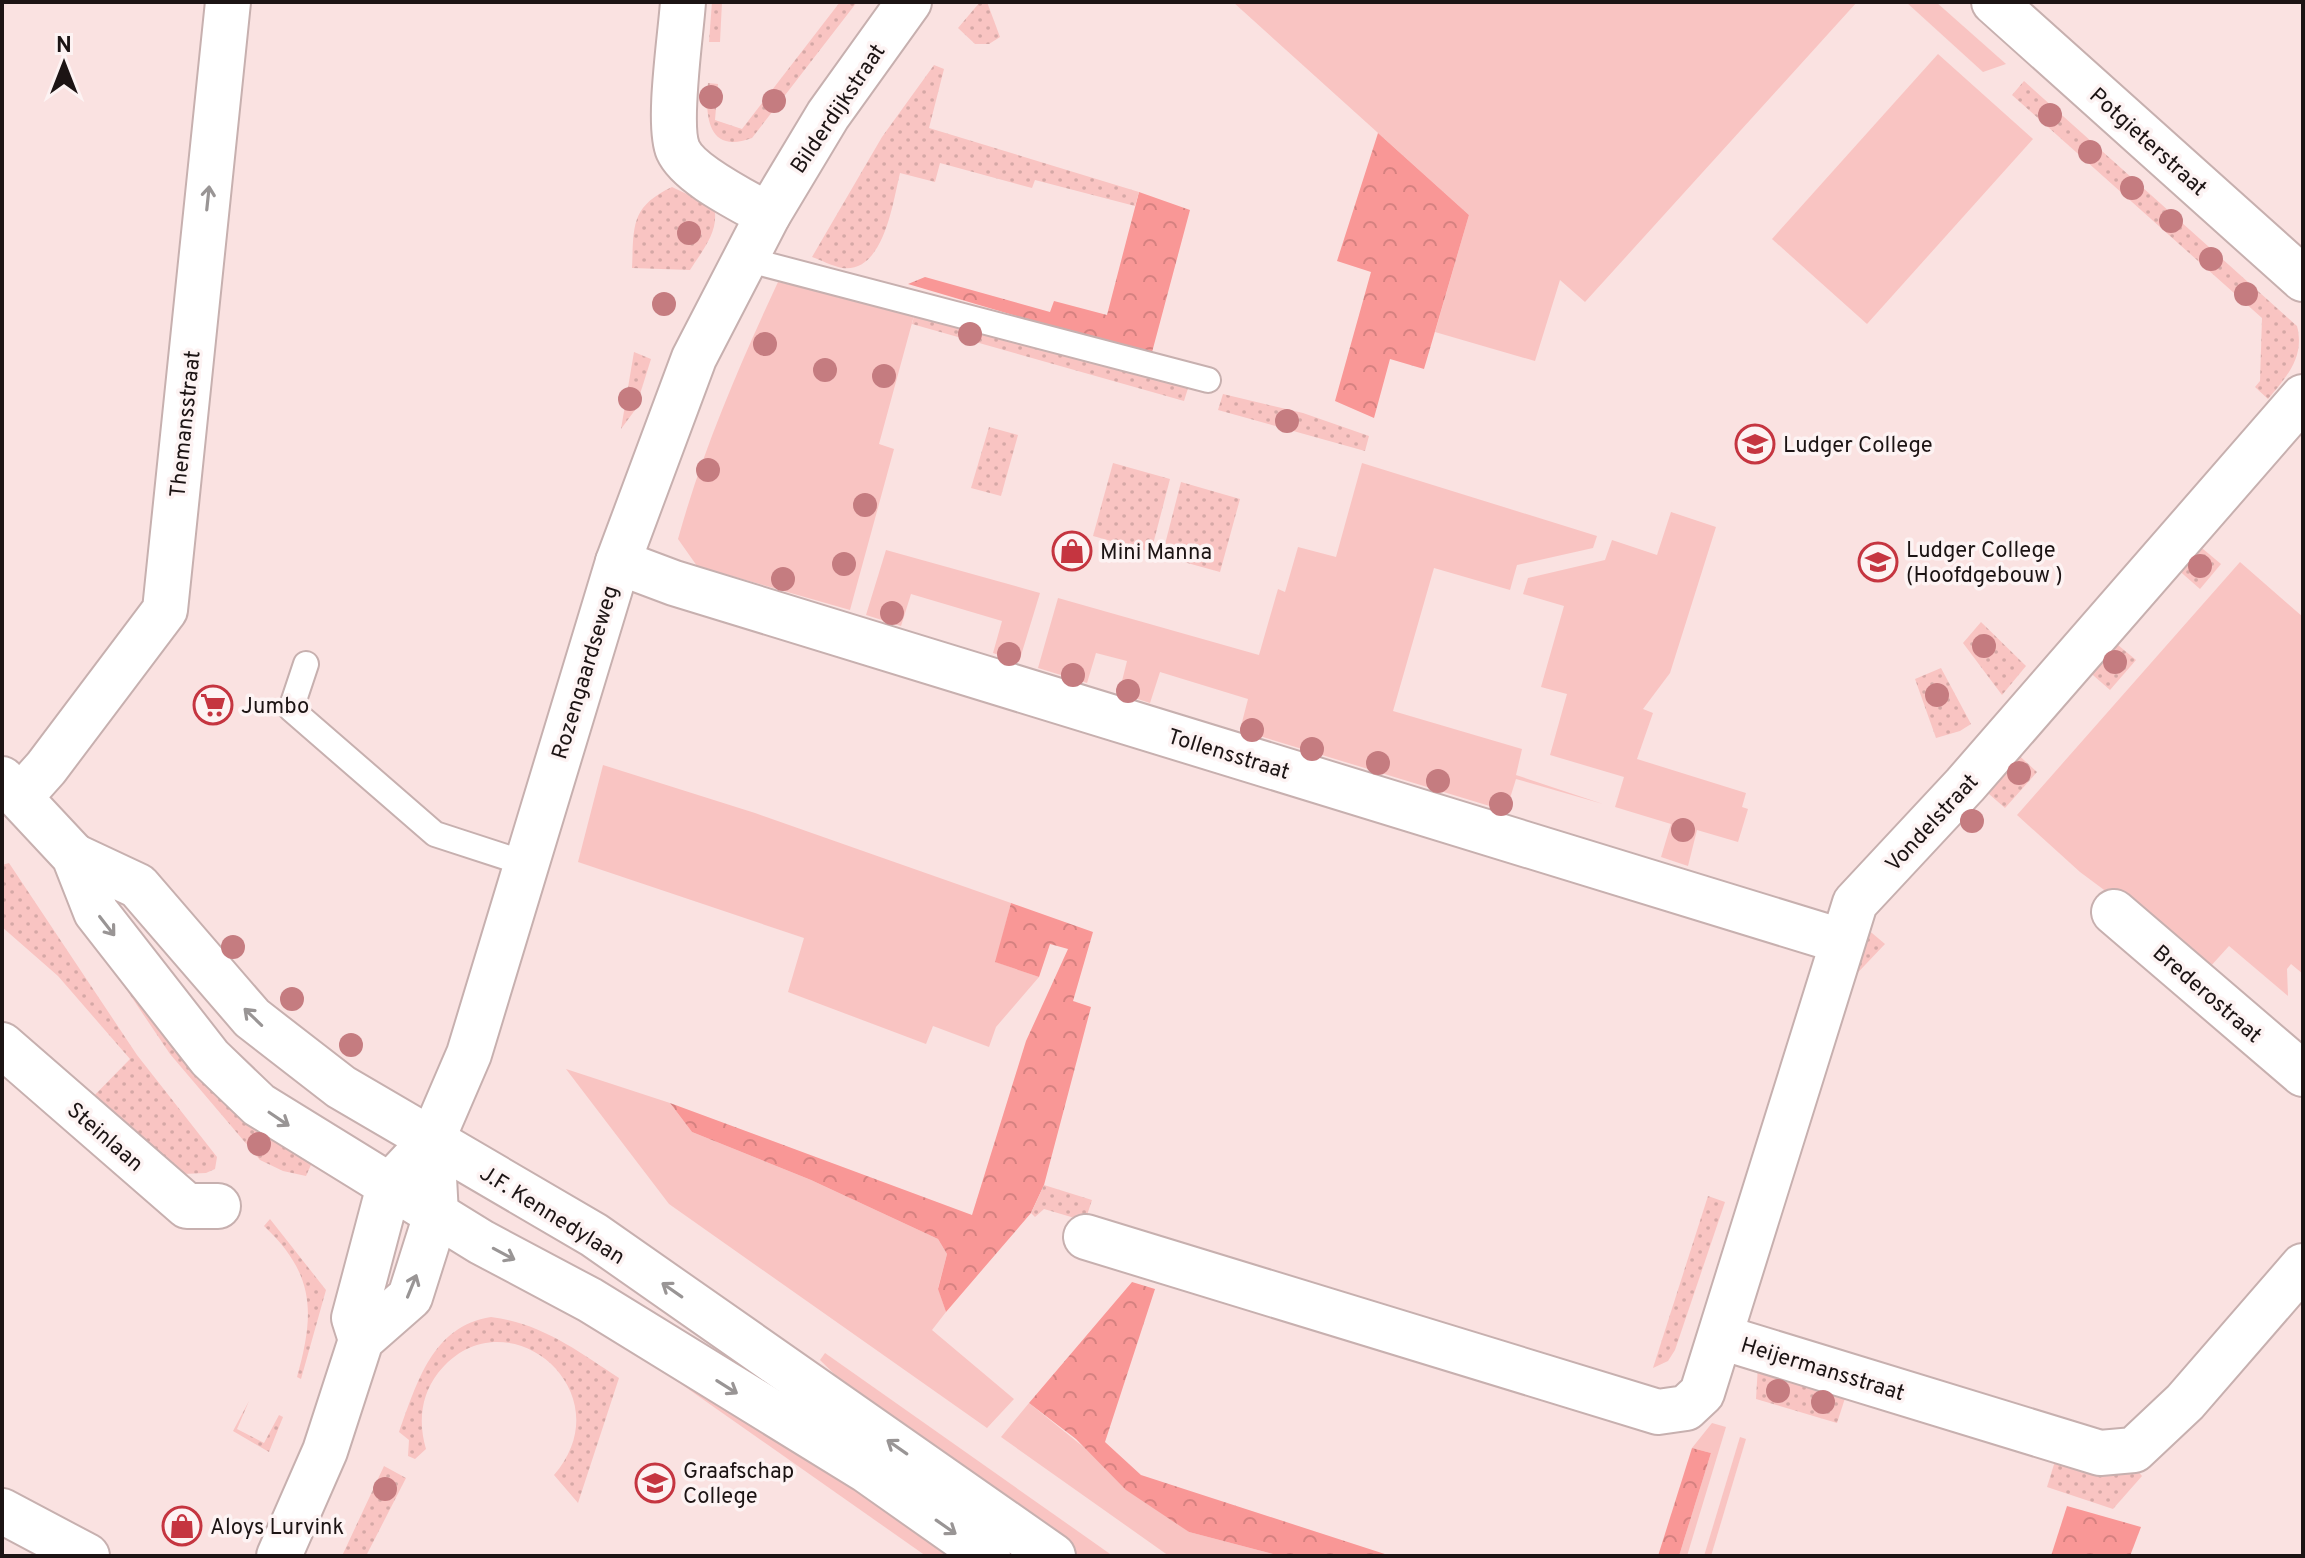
<svg xmlns="http://www.w3.org/2000/svg" width="2305" height="1558" font-family="Overpass,sans-serif">
<style>
.grass{fill:#f9c4c2}
.forest{fill:url(#forest-crowns)}
.park{fill:url(#park-dots)}
.lines{fill:none;stroke-linecap:round;stroke-linejoin:round}
.service-casing{stroke:#c7b0af;stroke-width:28}
.minor-casing{stroke:#c7b0af;stroke-width:48}
.tertiary-casing{stroke:#c7b0af;stroke-width:48}
.primary-casing{stroke:#c7b0af;stroke-width:48}
.service{stroke:#fff;stroke-width:24}
.minor{stroke:#fff;stroke-width:44}
.tertiary{stroke:#fff;stroke-width:44}
.primary{stroke:#fff;stroke-width:44}
.tree{fill:#c57c80}
.oneway{stroke:#999595}
.labels{text-anchor:middle;stroke-width:7;stroke-linejoin:round;paint-order:stroke}
.street-label{font-size:22px;fill:#1c1414;stroke:#fdf3f3}
.poi-label{font-size:22px;fill:#1c1414;stroke:#fdf3f3;text-anchor:start}
</style>
<defs>
<pattern id="forest-crowns" width="20" height="18" patternUnits="userSpaceOnUse" patternTransform="scale(2)"><rect width="20" height="18" fill="#f99796"/><path d="M2 6a3 3 0 1 1 6 0M12 15a3 3 0 1 1 6 0" fill="none" stroke="#d58180"/></pattern>
<pattern id="park-dots" width="8" height="8" patternUnits="userSpaceOnUse" patternTransform="scale(2)"><rect width="8" height="8" fill="#f9c4c2"/><path d="M2 2h.1M6 6h.1" fill="none" stroke="#d5a8a6" stroke-width="1.8" stroke-linecap="round"/></pattern>
</defs>
<rect width="100%" height="100%" fill="#fae2e1"/>
<g class="grass">
<polygon points="1233,2 1857,2 1585,302 1560,280 1535,361 1435,332 1469,215"/>
<polygon points="1906,2 1936,2 2006,64 1983,72"/>
<polygon points="1938,54 2033,139 1867,324 1772,239"/>
<path d="M778 282 915 312 879 444 894 449 850 610 697 566 678 539C703 449 739 366 778 282Z"/>
<polygon points="1362,463 1597,536 1593,548 1517,565 1510,590 1434,568 1393,711 1522,749 1516,775 1603,804 1516,779 1506,811 1240,730 1248,699 1160,672 1150,703 1119,693 1127,661 1096,653 1087,683 1038,668 1058,598 1259,655 1278,589 1285,592 1298,547 1336,557"/>
<polygon points="1671,512 1716,527 1670,673 1643,709 1653,713 1637,759 1746,793 1742,807 1748,809 1738,842 1697,830 1688,866 1661,857 1671,824 1615,807 1624,777 1550,755 1567,694 1541,687 1564,606 1523,594 1528,578 1605,560 1612,540 1657,555"/>
<polygon points="886,550 1040,593 1019,662 993,653 1002,621 911,594 901,626 866,615"/>
<polygon points="2240,562 2303,617 2303,974 2291,964 2287,969 2288,996 2229,946 2209,968 2080,872 2017,815"/>
<polygon points="603,765 755,813 1011,903 996,962 1039,977 996,1027 989,1047 933,1026 926,1044 788,992 804,938 578,862"/>
<polygon points="566,1069 670,1103 692,1132 811,1180 938,1239 947,1254 938,1288 946,1312 932,1330 1014,1399 987,1428 669,1204"/>
<polygon points="610,1334 970,1556 926,1556"/>
<polygon points="825,1353 1113,1556 1068,1556 895,1434 820,1360"/>
<polygon points="1029,1403 1189,1532 1281,1556 1169,1556 1001,1437"/>
<polygon points="1712,1423 1726,1427 1687,1556 1679,1556 1711,1453 1692,1448"/>
<polygon points="1740,1437 1746,1439 1711,1556 1704,1556"/>
</g>
<g class="forest">
<polygon points="1378,133 1469,215 1424,369 1390,359 1374,418 1335,401 1371,272 1337,261"/>
<polygon points="1139,192 1190,210 1151,356 908,284 925,277 1050,312 1054,301 1107,315"/>
<polygon points="1011,903 1093,932 1073,1001 1091,1007 1044,1185 1031,1213 946,1312 938,1289 947,1254 938,1239 811,1180 692,1132 670,1103 972,1215 1026,1041 1068,949 1050,944 1039,977 995,962"/>
<polygon points="1132,1282 1155,1289 1105,1442 1141,1475 1391,1556 1281,1556 1189,1532 1126,1490 1076,1439 1029,1403"/>
<polygon points="1692,1448 1711,1453 1679,1556 1658,1556"/>
<polygon points="2067,1506 2141,1527 2130,1556 2051,1556"/>
</g>
<g class="park">
<polygon points="712,2 722,2 720,42 709,42"/>
<path d="M840 2H857L752 138C707 155 705 115 708 83L718 84 715 120 742 129Z"/>
<polygon points="980,2 987,2 1000,37 989,44 975,44 958,28"/>
<path d="M934 65 944 69 929 128 1139 192 1135 206 1035 180 1032 188 940 163 935 182 900 173C893 201 884 274 842 268 832 266 821 260 812 257L882 137Z"/>
<path d="M2024 81 2297 326C2305 357 2287 376 2268 399L2255 387 2260 381 2262 318 2012 95Z"/>
<path d="M672 187 714 207C720 231 702 251 690 270L632 268C634 226 630 207 672 187Z"/>
<polygon points="915,312 1189,385 1184,401 912,324"/>
<polygon points="634,352 651,359 635,410 621,429"/>
<polygon points="1223,394 1303,413 1369,436 1365,451 1218,410"/>
<polygon points="989,427 1018,435 1001,496 971,488"/>
<polygon points="1113,463 1170,479 1151,552 1093,536"/>
<polygon points="1181,482 1240,499 1220,572 1162,556"/>
<polygon points="2197,544 2221,564 2200,589 2176,568"/>
<polygon points="1981,622 2026,666 2002,695 1963,643"/>
<polygon points="2112,640 2136,660 2110,690 2086,669"/>
<polygon points="1941,668 1971,724 1960,731 1936,738 1915,679"/>
<polygon points="2013,750 2037,772 2005,808 1981,787"/>
<polygon points="9,863 137,1055 217,1157 215,1169 206,1173 183,1174 85,1105 130,1059 58,976 2,927 2,865"/>
<polygon points="1866,928 1885,944 1846,985"/>
<polygon points="95,943 315,1156 306,1176 283,1171 260,1160 170,1054"/>
<polygon points="1044,1185 1092,1200 1085,1221 1044,1209 1035,1217 1031,1213"/>
<polygon points="1708,1196 1725,1202 1675,1350 1668,1361 1653,1368"/>
<path d="M270 1219 326 1290 301 1379 297 1377C315 1313 315 1274 264 1226Z"/>
<path d="M491 1317C541 1323 578 1351 619 1378L578 1503 554 1475C627 1390 503 1290 438 1373 421 1395 418 1422 426 1449L415 1459 408 1456 409 1440 399 1432C417 1383 432 1326 491 1317Z"/>
<polygon points="1758,1365 1847,1392 1837,1423 1756,1399"/>
<polygon points="249,1401 237,1429 264,1443 279,1415 283,1417 269,1452 233,1431"/>
<polygon points="2056,1458 2136,1469 2142,1476 2113,1509 2047,1487"/>
<polygon points="384,1466 406,1478 366,1556 342,1556"/>
</g>
<g class="lines">
<g class="service-casing">
<g id="service">
<polyline points="745,259 1208,380"/>
<polyline points="306,664 291,709 435,834 527,864"/>
</g>
</g>
<g class="minor-casing">
<g id="minor">
<path d="M683 2C681 34 667 124 678 150 689 175 744 201 768 215"/>
<polyline points="1994,2 2303,279"/>
<polyline points="618,562 674,583 1841,941"/>
<polyline points="20,797 46,768 165,610 228,2"/>
<polyline points="2114,912 2303,1074"/>
<polyline points="2,1045 187,1206 218,1206"/>
<polyline points="1086,1237 1658,1412 1686,1408 1702,1393 1855,903 1965,785 2303,397"/>
<polyline points="1721,1337 2100,1453 2134,1450 2185,1402 2303,1266"/>
<polyline points="2,1511 87,1556"/>
</g>
</g>
<g class="tertiary-casing">
<g id="tertiary">
<polyline points="361,1340 354,1318 389,1186 432,1140 469,1054 618,562 694,358 768,215 828,115 909,2"/>
<polyline points="279,1556 325,1451 361,1340 410,1297 436,1215 432,1140"/>
</g>
</g>
<g class="primary-casing">
<g id="primary">
<polyline points="2,779 74,856 96,912 210,1058 259,1105 481,1242 590,1300 866,1470 988,1556"/>
<polyline points="74,856 138,886 252,1018 341,1087 594,1235 1053,1556"/>
</g>
</g>
<use href="#service" class="service"/>
<use href="#minor" class="minor"/>
<use href="#tertiary" class="tertiary"/>
<use href="#primary" class="primary"/>
</g>
<g class="tree">
<circle cx="711" cy="97" r="12"/>
<circle cx="774" cy="101" r="12"/>
<circle cx="2050" cy="115" r="12"/>
<circle cx="2090" cy="152" r="12"/>
<circle cx="2132" cy="188" r="12"/>
<circle cx="2171" cy="221" r="12"/>
<circle cx="689" cy="233" r="12"/>
<circle cx="2211" cy="259" r="12"/>
<circle cx="2246" cy="294" r="12"/>
<circle cx="664" cy="304" r="12"/>
<circle cx="970" cy="334" r="12"/>
<circle cx="765" cy="344" r="12"/>
<circle cx="825" cy="370" r="12"/>
<circle cx="884" cy="376" r="12"/>
<circle cx="630" cy="399" r="12"/>
<circle cx="1287" cy="421" r="12"/>
<circle cx="708" cy="470" r="12"/>
<circle cx="865" cy="505" r="12"/>
<circle cx="844" cy="564" r="12"/>
<circle cx="2200" cy="566" r="12"/>
<circle cx="783" cy="579" r="12"/>
<circle cx="892" cy="613" r="12"/>
<circle cx="1984" cy="646" r="12"/>
<circle cx="1009" cy="654" r="12"/>
<circle cx="2115" cy="662" r="12"/>
<circle cx="1073" cy="675" r="12"/>
<circle cx="1128" cy="691" r="12"/>
<circle cx="1937" cy="695" r="12"/>
<circle cx="1252" cy="730" r="12"/>
<circle cx="1312" cy="749" r="12"/>
<circle cx="1378" cy="763" r="12"/>
<circle cx="2019" cy="773" r="12"/>
<circle cx="1438" cy="781" r="12"/>
<circle cx="1501" cy="804" r="12"/>
<circle cx="1972" cy="821" r="12"/>
<circle cx="1683" cy="830" r="12"/>
<circle cx="233" cy="947" r="12"/>
<circle cx="292" cy="999" r="12"/>
<circle cx="351" cy="1045" r="12"/>
<circle cx="259" cy="1144" r="12"/>
<circle cx="1778" cy="1391" r="12"/>
<circle cx="1823" cy="1402" r="12"/>
<circle cx="385" cy="1489" r="12"/>
</g>
<defs><path id="oneway-shaft" d="M-6 0H5M1.5-3L5.5 0L1.5 3" fill="none" stroke-width="1.6" stroke-linecap="round" stroke-linejoin="round" transform="scale(2)"/></defs>
<g class="oneway">
<use href="#oneway-shaft" transform="translate(208 198) rotate(-84)"/>
<use href="#oneway-shaft" transform="translate(107 926) rotate(52)"/>
<use href="#oneway-shaft" transform="translate(253 1017) rotate(-136)"/>
<use href="#oneway-shaft" transform="translate(279 1119) rotate(34)"/>
<use href="#oneway-shaft" transform="translate(504 1254) rotate(28)"/>
<use href="#oneway-shaft" transform="translate(412 1286) rotate(-68)"/>
<use href="#oneway-shaft" transform="translate(672 1290) rotate(-145)"/>
<use href="#oneway-shaft" transform="translate(727 1387) rotate(32)"/>
<use href="#oneway-shaft" transform="translate(897 1447) rotate(-145)"/>
<use href="#oneway-shaft" transform="translate(946 1527) rotate(35)"/>
</g>
<defs>
<g id="school-ring" transform="scale(2)"><circle r="9.5" fill="#fdf3f3" stroke="#c53540" stroke-width="1.5"/><path d="M0-5L7-2L0 1L-7-2ZM-4 1L0 2.5L4 1V4Q0 6-4 4Z" fill="#c53540"/></g>
<g id="shop-ring" transform="scale(2)"><circle r="9.5" fill="#fdf3f3" stroke="#c53540" stroke-width="1.5"/><path d="M-5-2.5h2.3a2.7 3.5 0 0 1 5.4 0H5L5.5 6h-11ZM-1.5-2.5h3a1.5 2.3 0 0 0-3 0Z" fill="#c53540"/></g>
<g id="supermarket-ring" transform="scale(2)"><circle r="9.5" fill="#fdf3f3" stroke="#c53540" stroke-width="1.5"/><path d="M-6-5.5h2.5l.6 2H6L4.5 2H-2.5L-4.4-4H-6ZM-1.5 3.2a1.3 1.3 0 1 0 .1 0ZM3 3.2a1.3 1.3 0 1 0 .1 0Z" fill="#c53540"/></g>
</defs>
<g fill-rule="evenodd">
<use href="#school-ring" x="1755" y="444"/>
<use href="#shop-ring" x="1072" y="551"/>
<use href="#school-ring" x="1878" y="562"/>
<use href="#supermarket-ring" x="213" y="705"/>
<use href="#school-ring" x="655" y="1483"/>
<use href="#shop-ring" x="182" y="1526"/>
</g>
<g class="labels">
<g class="street-label">
<text transform="translate(837 108) rotate(-56)" y="8">Bilderdijkstraat</text>
<text transform="translate(2149 141) rotate(42)" y="8">Potgieterstraat</text>
<text transform="translate(184 424) rotate(-84)" y="8">Themansstraat</text>
<text transform="translate(584 672) rotate(-73)" y="8">Rozengaardseweg</text>
<text transform="translate(1229 753) rotate(17)" y="8">Tollensstraat</text>
<text transform="translate(1931 822) rotate(-47)" y="8">Vondelstraat</text>
<text transform="translate(2208 993) rotate(41)" y="8">Brederostraat</text>
<text transform="translate(106 1136) rotate(41)" y="8">Steinlaan</text>
<text transform="translate(553 1214) rotate(32)" y="8">J.F. Kennedylaan</text>
<text transform="translate(1823 1368) rotate(17)" y="8">Heijermansstraat</text>
</g>
<g class="poi-label">
<text x="1783" y="452">Ludger College</text>
<text x="1906" y="557">Ludger College<tspan x="1906" dy="25">(Hoofdgebouw )</tspan></text>
<text x="1100" y="559">Mini Manna</text>
<text x="241" y="713">Jumbo</text>
<text x="683" y="1478">Graafschap<tspan x="683" dy="25">College</tspan></text>
<text x="210" y="1534">Aloys Lurvink</text>
</g>
</g>
<rect width="2305" height="1558" fill="none" stroke="#1c1414" stroke-width="8"/>
<g transform="translate(64 64)" stroke="#fdf3f3" stroke-width="6" paint-order="stroke">
<path d="M0-6L14 30L0 20L-14 30Z" fill="#1c1414"/>
<text y="-12" font-size="22" font-weight="bold" text-anchor="middle" fill="#1c1414">N</text>
</g>
</svg>
